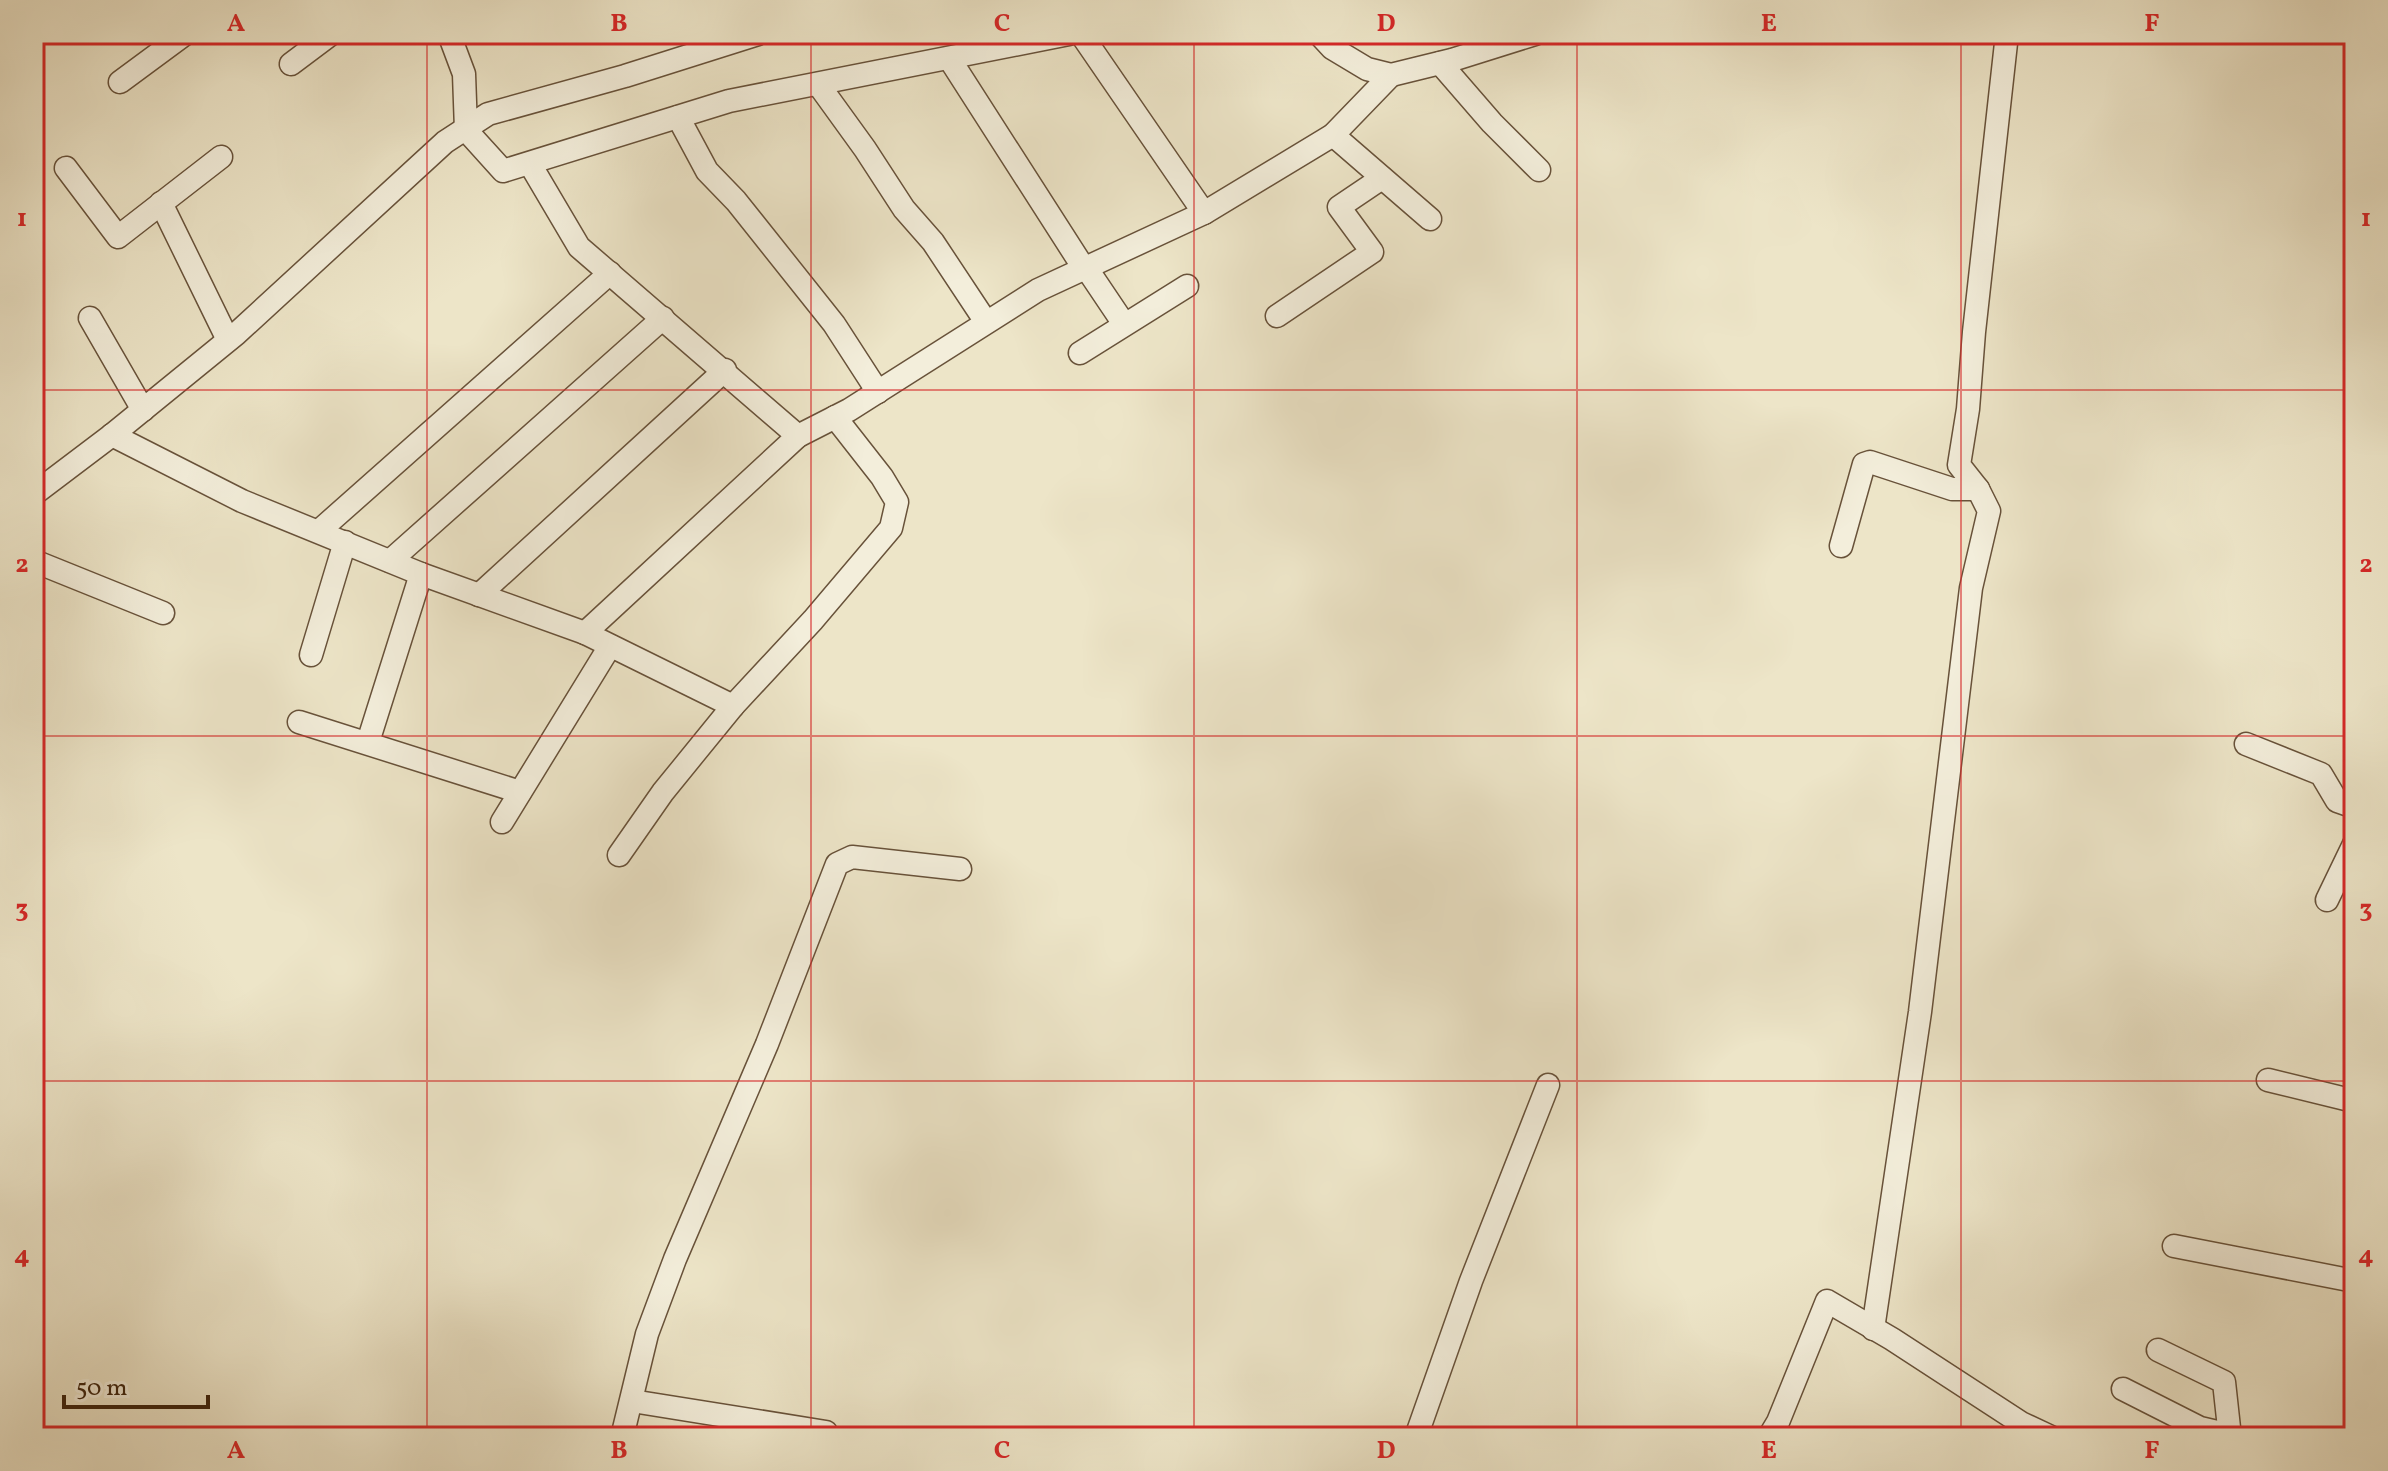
<svg xmlns="http://www.w3.org/2000/svg" width="2388" height="1471" font-family="Vollkorn,serif">
<style>
.lines{fill:none;stroke-linecap:round;stroke-linejoin:round}
.minor-casing{stroke:#68523a;stroke-width:25}
.minor{stroke:#f3eedb;stroke-width:22}
.grid{fill:none;stroke:#d62828;stroke-width:2;stroke-opacity:0.55}
.neatline{fill:none;stroke:#d62828;stroke-width:3}
.grid-label{font-size:26px;text-anchor:middle;font-weight:bold;fill:#d62828}
</style>
<rect width="100%" height="100%" fill="#ede5c8"/>
<filter id="stains"><feTurbulence type="fractalNoise" baseFrequency=".0025" numOctaves="4"/><feColorMatrix values="0 0 0 0 .2 0 0 0 0 .09 0 0 0 0 .02 0 0 0 .5 -.17"/></filter>
<radialGradient id="worn" r=".72"><stop offset=".6" stop-color="#630" stop-opacity="0"/><stop offset="1" stop-color="#630" stop-opacity=".3"/></radialGradient>
<g class="lines">
<g class="minor-casing">
<g id="minor">
<polyline points="449,34 464,74 466,130 503,171 729,101 1069,34"/>
<polyline points="1081,34 1204,213"/>
<polyline points="1319,34 1332,48 1367,69 1391,75 1452,60 1535,34"/>
<polyline points="949,58 1085,270"/>
<polyline points="1440,63 1492,123 1539,170"/>
<polyline points="291,64 331,34"/>
<polyline points="120,82 185,34"/>
<polyline points="818,84 865,149 904,209 933,242 986,322"/>
<polyline points="678,117 707,171 736,201 834,324 878,392"/>
<polyline points="1333,135 1430,219"/>
<polyline points="530,164 579,247 798,436"/>
<polyline points="66,168 118,237 221,157"/>
<polyline points="161,203 228,340"/>
<polyline points="1087,269 1124,324"/>
<polyline points="1277,316 1372,252 1339,207 1382,178"/>
<polyline points="90,318 143,410"/>
<polyline points="1080,353 1187,286"/>
<polyline points="112,435 242,501 421,574 585,633 733,706"/>
<polyline points="34,494 112,435 236,334 445,142 488,114 625,76 758,34"/>
<polyline points="319,531 610,273"/>
<polyline points="1841,546 1864,464 1870,462 1952,489 1978,489"/>
<polyline points="34,561 163,613"/>
<polyline points="390,561 663,318"/>
<polyline points="479,595 725,370"/>
<polyline points="585,633 798,436 849,410 1038,290 1204,213 1333,135 1391,75"/>
<polyline points="311,655 345,542"/>
<polyline points="299,722 520,792"/>
<polyline points="368,742 421,574"/>
<polyline points="2246,744 2321,774 2337,801 2354,807"/>
<polyline points="502,822 610,646"/>
<polyline points="619,855 663,792 733,706 813,620 891,528 897,502 882,477 835,417"/>
<polyline points="2327,900 2354,844"/>
<polyline points="2268,1080 2354,1101"/>
<polyline points="2174,1246 2354,1281"/>
<polyline points="1873,1329 1920,1012 1971,588 1989,511 1978,489 1959,465 1968,409 1974,332 2007,34"/>
<polyline points="2158,1350 2224,1382 2230,1437"/>
<polyline points="2123,1389 2200,1428 2230,1435"/>
<polyline points="632,1401 826,1432"/>
<polyline points="622,1437 647,1334 675,1259 767,1044 837,864 852,857 960,869"/>
<polyline points="1416,1437 1471,1281 1548,1085"/>
<polyline points="1769,1437 1778,1422 1827,1301 1892,1339 2021,1423 2051,1437"/>
</g>
</g>
<use href="#minor" class="minor"/>
</g>
<path class="grid" d="M427 34V1437M811 34V1437M1194 34V1437M1577 34V1437M1961 34V1437M34 390H2354M34 736H2354M34 1081H2354"/>
<rect width="2388" height="1471" fill="none" stroke="#ede5c8" stroke-width="88"/>
<path d="M64 1395v12h144v-12" fill="none" stroke="#3b210b" stroke-width="4"/>
<text x="76" y="1395" font-size="24" fill="#3b210b" stroke="#f3eedb" stroke-width="6" paint-order="stroke">50 m</text>
<rect x="44" y="44" width="2300" height="1383" class="neatline"/>
<g class="grid-label">
<text x="236" y="31">A</text>
<text x="619" y="31">B</text>
<text x="1002" y="31">C</text>
<text x="1386" y="31">D</text>
<text x="1769" y="31">E</text>
<text x="2152" y="31">F</text>
<text x="22" y="226">1</text>
<text x="2366" y="226">1</text>
<text x="22" y="572">2</text>
<text x="2366" y="572">2</text>
<text x="22" y="917">3</text>
<text x="2366" y="917">3</text>
<text x="22" y="1263">4</text>
<text x="2366" y="1263">4</text>
<text x="236" y="1458">A</text>
<text x="619" y="1458">B</text>
<text x="1002" y="1458">C</text>
<text x="1386" y="1458">D</text>
<text x="1769" y="1458">E</text>
<text x="2152" y="1458">F</text>
</g>
<rect width="100%" height="100%" filter="url(#stains)"/>
<rect width="100%" height="100%" fill="url(#worn)"/>
</svg>
